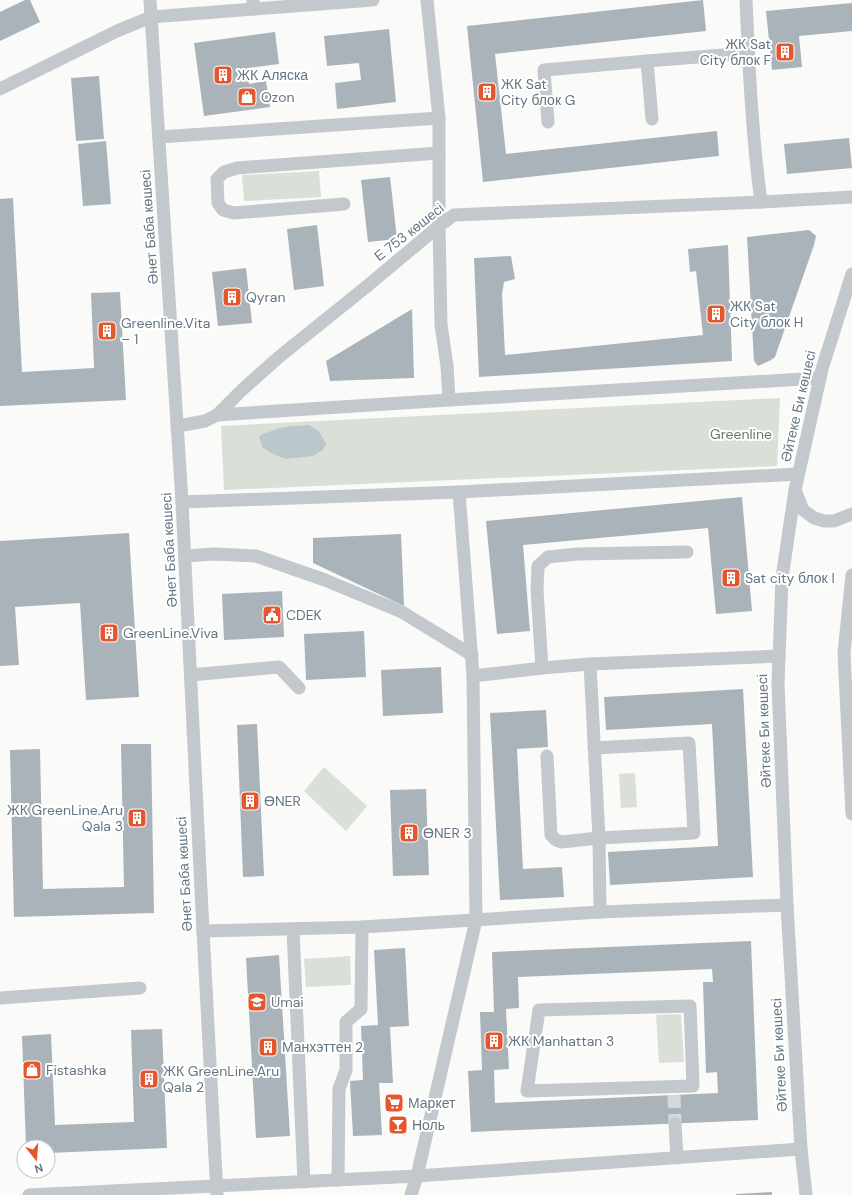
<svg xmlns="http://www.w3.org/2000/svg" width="852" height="1195" font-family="'DM Sans',sans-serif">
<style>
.green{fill:#dadfd7}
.water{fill:#bbc7cb}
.building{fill:#aab3b9;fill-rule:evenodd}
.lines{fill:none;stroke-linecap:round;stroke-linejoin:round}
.minor-tunnel{stroke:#d5d9db;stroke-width:13;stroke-dasharray:13 6;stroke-linecap:butt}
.minor{stroke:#c3c8cc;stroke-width:13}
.labels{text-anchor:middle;stroke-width:4;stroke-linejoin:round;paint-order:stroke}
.poi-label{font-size:14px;fill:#657683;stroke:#fff;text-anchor:start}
.street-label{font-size:14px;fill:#657683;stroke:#fff}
.park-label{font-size:14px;fill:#687a64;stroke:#fff}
</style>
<rect width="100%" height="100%" fill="#fafaf8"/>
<g class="green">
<polygon points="319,171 321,197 244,201 242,175"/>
<polygon points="780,398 777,466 224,490 221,426"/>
<polygon points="324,767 367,806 346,831 304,791"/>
<polygon points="635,773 637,807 621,808 619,774"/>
<polygon points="350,956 351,985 306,987 304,959"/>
<polygon points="681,1014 684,1062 659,1063 656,1015"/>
</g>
<path class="water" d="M309 425 319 431 326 444 323 450 313 456 286 459 273 454 262 447 259 436C278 427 289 426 309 425Z"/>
<g class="building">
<polygon points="25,0 30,0 40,22 0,41 0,12"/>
<polygon points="703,0 706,31 495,54 506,154 717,131 719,156 483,182 467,26"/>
<polygon points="852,3 852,31 799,36 802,67 772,70 766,11"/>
<polygon points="389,29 396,102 337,109 335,83 361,80 359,63 327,66 324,36"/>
<polygon points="275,32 279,64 247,68 249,84 266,81 270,107 204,116 194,43"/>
<polygon points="99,76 104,139 76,141 71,78"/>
<polygon points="849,138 852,168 787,174 784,144"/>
<polygon points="106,141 111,204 83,206 78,144"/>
<polygon points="390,177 397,239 368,242 361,180"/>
<polygon points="13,198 22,372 94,368 91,293 120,292 126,400 0,406 0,199"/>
<polygon points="317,225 324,286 294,290 287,229"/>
<polygon points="809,230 816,236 814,245 775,357 771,360 758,366 754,361 747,237"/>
<polygon points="728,245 732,361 479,377 474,258 511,256 515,279 504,282 502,294 505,355 703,335 696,271 690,272 688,249"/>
<polygon points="246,268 252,323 218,326 212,272"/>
<polygon points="412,309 414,378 330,381 326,361"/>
<polygon points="742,497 752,611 716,614 708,528 523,545 530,631 497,634 486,521"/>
<polygon points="129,533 139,697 86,700 80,603 15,607 19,665 0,666 0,541"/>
<polygon points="401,534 404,606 313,563 313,538"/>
<polygon points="282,591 284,637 224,640 222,594"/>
<polygon points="364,631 366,677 306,680 304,634"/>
<polygon points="441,667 443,713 383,716 381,670"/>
<polygon points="743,689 753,877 610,885 608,852 718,846 712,724 606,730 604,697"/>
<polygon points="546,710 548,747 517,749 523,869 562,867 564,897 500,900 490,713"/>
<polygon points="257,724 264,876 243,877 237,725"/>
<polygon points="121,744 151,744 154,913 14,917 10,750 40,749 43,889 124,887"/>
<polygon points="426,789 429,875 393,876 390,790"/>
<path d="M751 941 758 1120 471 1132 468 1071 482 1070 480 1012H494L492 952ZM712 969 713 982H703L706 1073 717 1072 718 1093 495 1103 494 1070 509 1069 506 1009 519 1008 518 977Z"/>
<polygon points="405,948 409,1026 390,1027 393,1083 379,1083 382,1135 353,1136 350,1081 363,1080 361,1026 378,1025 374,950"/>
<polygon points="279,955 290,1136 256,1138 246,958"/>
<polygon points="162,1029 167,1148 48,1153 48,1147 26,1147 22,1036 51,1034 55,1125 134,1122 131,1030"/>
<polygon points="772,1192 772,1195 736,1195 736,1194"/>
</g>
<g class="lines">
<polyline class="minor-tunnel" points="674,1095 675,1124"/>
<g class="minor">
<polyline points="150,0 182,502 203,931 217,1195"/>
<polyline points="253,0 254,9 373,0"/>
<polyline points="427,0 439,118 439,226 441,325 447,366 449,400"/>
<path d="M746 0C749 68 752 135 761 202L852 197"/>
<polyline points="647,61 652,119"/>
<polyline points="0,89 117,31 151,17 254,9"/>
<polyline points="548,122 544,70 647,61 748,53"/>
<polyline points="159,137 439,118"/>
<polyline points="344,204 234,213 223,210 218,203 217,179 224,172 237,168 439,153"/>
<polyline points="217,415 449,400 820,378"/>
<polyline points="178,426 205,421 217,415 243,389 279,357 366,287 439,226 454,215 761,202"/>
<polyline points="796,492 803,510 814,518 824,521 834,521 852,514"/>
<polyline points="182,502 459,492 798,474"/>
<polyline points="185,556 214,554 256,556 325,580 402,612 472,655"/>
<polyline points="852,575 844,653 852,814"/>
<polyline points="542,668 537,590 538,566 548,557 577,554 687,552"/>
<polyline points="191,675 279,667 299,688"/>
<polyline points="473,676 542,668 590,664"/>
<polyline points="547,756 551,835 556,840 561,842 599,838 694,833 689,743 594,748"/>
<polyline points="600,912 599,838 590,664 779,656"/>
<polyline points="293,929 304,1182"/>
<polyline points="203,931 362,927 600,912 787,905"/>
<polyline points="0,998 140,988"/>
<polygon points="690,1006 693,1086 527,1091 539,1010"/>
<polyline points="675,1124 677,1158"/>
<polyline points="338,1180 339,1089 346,1070 346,1022 361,1009 362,927"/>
<polyline points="29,1195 417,1176 801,1149"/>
<polyline points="411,1195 417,1176 476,920 473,676 459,492"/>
<polyline points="806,1195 801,1149 787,905 778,683 782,578 795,490 822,369 852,274"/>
</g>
</g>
<defs>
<g id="building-square" transform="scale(1)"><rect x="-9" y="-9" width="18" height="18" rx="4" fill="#e4572e" stroke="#fff"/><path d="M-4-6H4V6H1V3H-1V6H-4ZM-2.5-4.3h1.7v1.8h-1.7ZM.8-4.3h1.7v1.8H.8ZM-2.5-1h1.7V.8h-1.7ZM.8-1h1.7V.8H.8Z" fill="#fff"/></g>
<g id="shop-square" transform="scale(1)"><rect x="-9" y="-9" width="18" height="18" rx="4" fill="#e4572e" stroke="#fff"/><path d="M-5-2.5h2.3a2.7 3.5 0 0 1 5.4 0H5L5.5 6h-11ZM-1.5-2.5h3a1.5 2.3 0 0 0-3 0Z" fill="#fff"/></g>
<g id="civic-square" transform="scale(1)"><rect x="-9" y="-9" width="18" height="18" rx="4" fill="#e4572e" stroke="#fff"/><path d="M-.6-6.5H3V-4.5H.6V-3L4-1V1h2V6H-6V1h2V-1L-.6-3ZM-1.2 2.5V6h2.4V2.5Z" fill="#fff"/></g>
<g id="school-square" transform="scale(1)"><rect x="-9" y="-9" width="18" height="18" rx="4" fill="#e4572e" stroke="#fff"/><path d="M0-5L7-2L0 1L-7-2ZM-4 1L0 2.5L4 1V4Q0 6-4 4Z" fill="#fff"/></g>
<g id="supermarket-square" transform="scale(1)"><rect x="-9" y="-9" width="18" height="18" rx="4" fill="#e4572e" stroke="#fff"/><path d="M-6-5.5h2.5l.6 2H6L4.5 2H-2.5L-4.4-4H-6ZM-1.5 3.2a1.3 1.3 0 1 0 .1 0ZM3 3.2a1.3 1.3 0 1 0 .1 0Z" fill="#fff"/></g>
<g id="bar-square" transform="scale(1)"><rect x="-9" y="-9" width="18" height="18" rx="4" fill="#e4572e" stroke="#fff"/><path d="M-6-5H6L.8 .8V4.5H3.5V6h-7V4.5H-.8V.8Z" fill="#fff"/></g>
</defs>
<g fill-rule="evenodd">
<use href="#building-square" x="785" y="52"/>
<use href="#building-square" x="223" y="75"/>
<use href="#building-square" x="487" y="92"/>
<use href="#shop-square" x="247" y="97"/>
<use href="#building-square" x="232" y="297"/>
<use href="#building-square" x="716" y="314"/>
<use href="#building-square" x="107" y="331"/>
<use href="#building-square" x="731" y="578"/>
<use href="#civic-square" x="272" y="615"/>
<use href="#building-square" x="109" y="633"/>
<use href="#building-square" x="250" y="801"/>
<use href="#building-square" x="137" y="818"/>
<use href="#building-square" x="409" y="833"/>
<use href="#school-square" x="257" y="1002"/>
<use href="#building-square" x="494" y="1041"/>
<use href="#building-square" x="268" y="1047"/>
<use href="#shop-square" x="32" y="1070"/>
<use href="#building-square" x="149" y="1079"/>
<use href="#supermarket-square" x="394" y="1103"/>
<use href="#bar-square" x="398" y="1125"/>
</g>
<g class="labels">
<g class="poi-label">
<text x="771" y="49" text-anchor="end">ЖК Sat<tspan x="771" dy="16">City блок F</tspan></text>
<text x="237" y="80">ЖК Аляска</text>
<text x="501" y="89">ЖК Sat<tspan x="501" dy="16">City блок G</tspan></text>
<text x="261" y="102">Ozon</text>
<text x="246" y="302">Qyran</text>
<text x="730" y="311">ЖК Sat<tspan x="730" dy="16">City блок H</tspan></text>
<text x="121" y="328">Greenline.Vita<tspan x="121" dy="16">– 1</tspan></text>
<text x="745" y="583">Sat city блок I</text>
<text x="286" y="620">CDEK</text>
<text x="123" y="638">GreenLine.Viva</text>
<text x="264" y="806">ӨNER</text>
<text x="123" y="815" text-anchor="end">ЖК GreenLine.Aru<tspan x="123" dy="16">Qala 3</tspan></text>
<text x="423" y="838">ӨNER 3</text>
<text x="271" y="1007">Umai</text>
<text x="508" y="1046">ЖК Manhattan 3</text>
<text x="282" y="1052">Манхэттен 2</text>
<text x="46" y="1075">Fistashka</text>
<text x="163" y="1076">ЖК GreenLine.Aru<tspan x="163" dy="16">Qala 2</tspan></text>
<text x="408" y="1108">Маркет</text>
<text x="412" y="1130">Ноль</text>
</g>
<g class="street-label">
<text transform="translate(149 227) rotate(-94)" y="5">Әнет Баба көшесі</text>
<text transform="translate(409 232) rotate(-38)" y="5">Е 753 көшесі</text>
<text transform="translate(798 406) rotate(-77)" y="5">Әйтеке Би көшесі</text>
<text transform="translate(169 550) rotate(-93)" y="5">Әнет Баба көшесі</text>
<text transform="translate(764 731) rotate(-92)" y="5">Әйтеке Би көшесі</text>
<text transform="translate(184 874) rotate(-93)" y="5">Әнет Баба көшесі</text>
<text transform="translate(779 1055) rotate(-93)" y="5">Әйтеке Би көшесі</text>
</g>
<g class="park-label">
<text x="741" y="439">Greenline</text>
</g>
</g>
<g transform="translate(36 1159) rotate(163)"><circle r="19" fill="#ffffff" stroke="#c1c8cd"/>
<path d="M0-3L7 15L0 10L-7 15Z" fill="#e4572e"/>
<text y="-6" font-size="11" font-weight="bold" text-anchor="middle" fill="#657683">N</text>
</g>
</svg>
